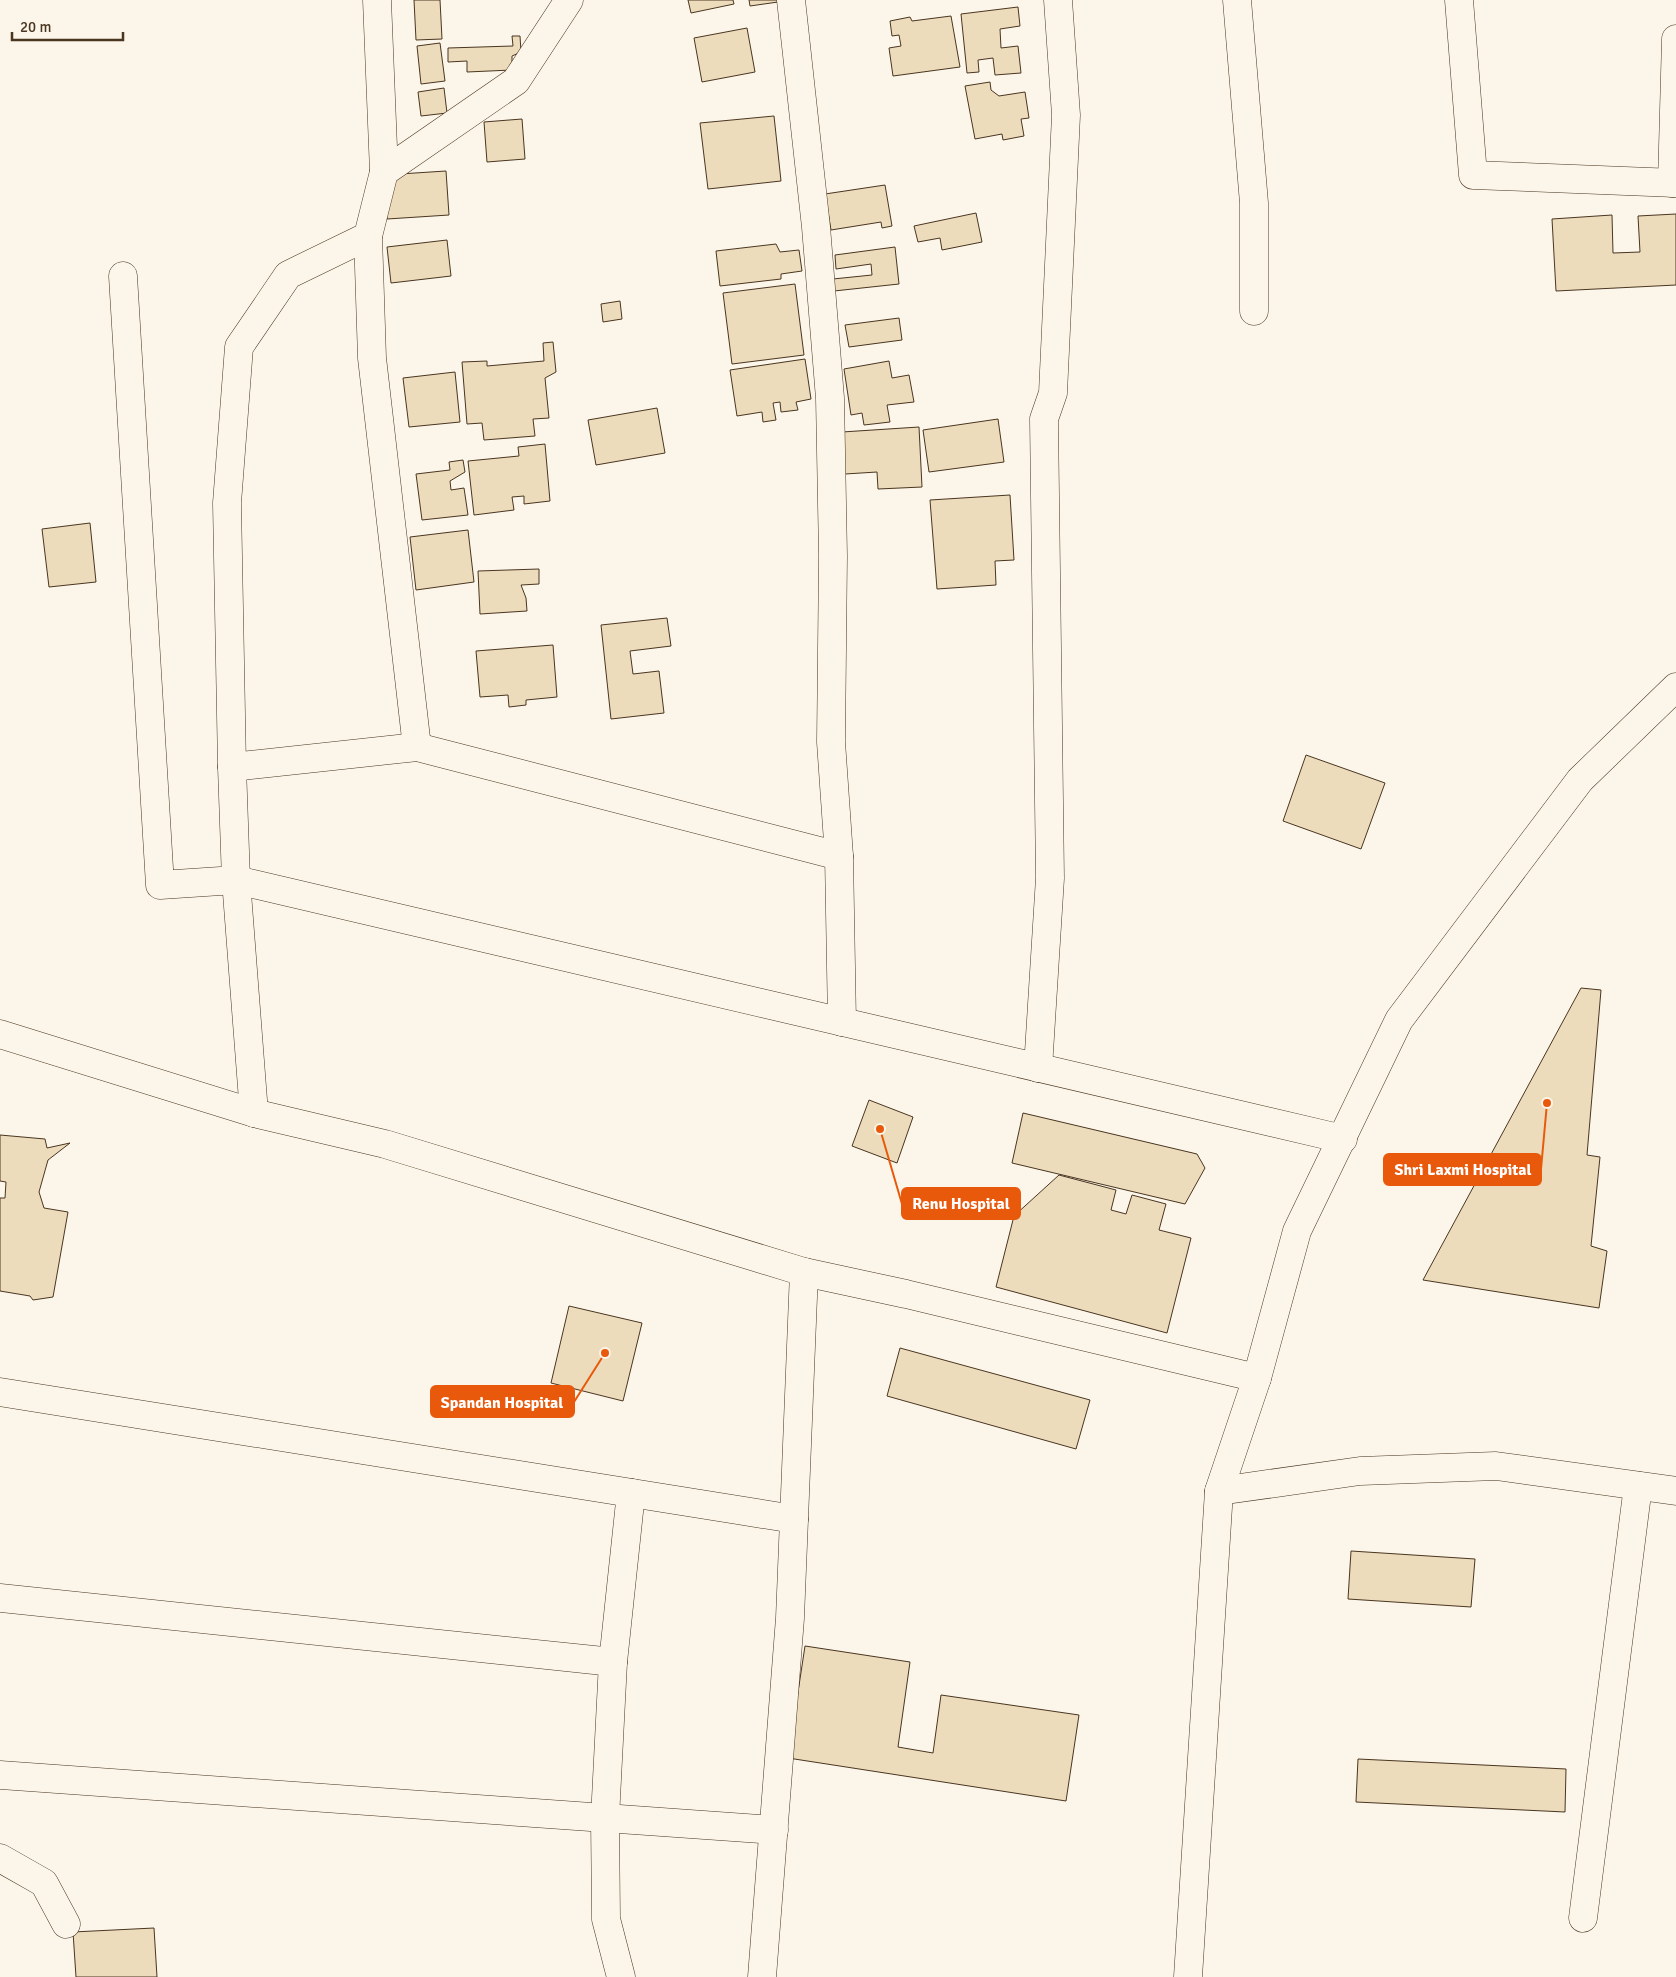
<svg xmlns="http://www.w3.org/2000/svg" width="1676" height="1977" font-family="Signika,sans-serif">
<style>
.building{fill:#ecdcbc;stroke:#4a3520}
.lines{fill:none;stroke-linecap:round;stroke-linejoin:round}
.street-casing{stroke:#4a3520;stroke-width:29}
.highway-casing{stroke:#4a3520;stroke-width:29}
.street{stroke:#fbf6e9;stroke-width:28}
.highway{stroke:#fbf6e9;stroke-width:28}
.leader{fill:none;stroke:#e8590c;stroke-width:2}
.callout-dot{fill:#e8590c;stroke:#fbf6e9;stroke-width:2}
.callout{fill:#e8590c;stroke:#e8590c;stroke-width:2}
.callout-label{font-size:16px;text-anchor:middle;font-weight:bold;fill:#fff}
</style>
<rect width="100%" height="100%" fill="#fbf6e9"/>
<g class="building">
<polygon points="414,0 440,0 442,39 416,40"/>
<polygon points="688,0 733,0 734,4 691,13"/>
<polygon points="749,0 778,0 778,2 750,6"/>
<polygon points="1018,7 1020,26 1000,29 1001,48 1018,46 1021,73 995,75 993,58 978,60 979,72 967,73 961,14"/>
<polygon points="951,16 960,67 893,76 889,48 901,46 899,35 892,36 890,21 910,17 912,21"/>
<polygon points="747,28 755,72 702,82 694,38"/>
<polygon points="512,36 520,36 521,52 512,56 512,70 467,72 467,61 448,62 448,48 513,46"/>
<polygon points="440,43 445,81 421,84 417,46"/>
<polygon points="990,82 991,90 999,96 1025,92 1029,118 1021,119 1024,136 1003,140 1002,134 975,139 965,86"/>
<polygon points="444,88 447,113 421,116 418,92"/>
<polygon points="774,116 781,181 708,189 700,123"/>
<polygon points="522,119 525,159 487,162 484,122"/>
<polygon points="446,171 449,215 387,219 384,175"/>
<polygon points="885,185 892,226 882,228 881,222 831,230 825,194"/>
<polygon points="976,213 982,242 942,250 940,238 918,242 914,226"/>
<polygon points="1676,214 1676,285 1556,291 1552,219 1612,215 1613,253 1640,252 1638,216"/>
<polygon points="447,240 451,276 391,283 387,247"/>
<polygon points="776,244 780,252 799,250 802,271 781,274 781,279 720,286 716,251"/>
<polygon points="895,247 899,284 834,291 833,279 872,275 871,264 836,269 835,255"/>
<polygon points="795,284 804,355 732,364 723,293"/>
<polygon points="620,301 622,319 603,322 601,304"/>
<polygon points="899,318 902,340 849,347 845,325"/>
<polygon points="553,342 556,372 545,378 549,418 533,419 535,436 484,440 482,423 467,424 462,362 487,361 487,366 544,361 543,343"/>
<polygon points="805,359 811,399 796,402 798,410 781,412 780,402 773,403 776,420 763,422 762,412 737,416 730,370"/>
<polygon points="889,361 892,378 909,375 914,402 887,405 890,422 864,425 862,413 851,415 844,369"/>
<polygon points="455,372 460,422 409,427 403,378"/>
<polygon points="657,408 665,453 596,465 588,420"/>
<polygon points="998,419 1004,462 929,472 923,430"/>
<polygon points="919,427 922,487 878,489 877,472 845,474 842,432"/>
<polygon points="545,444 550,501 524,504 524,496 512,497 514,510 474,515 468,461 519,456 518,447"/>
<polygon points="463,460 465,472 450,481 451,490 464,488 468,515 422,520 416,474 450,470 449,462"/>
<polygon points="1010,495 1014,560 995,561 996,585 937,589 930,500"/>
<polygon points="90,523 96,582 49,587 42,529"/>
<polygon points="468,530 474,582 416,590 410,537"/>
<polygon points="539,569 539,584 521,585 526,598 527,611 480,614 478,571"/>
<polygon points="667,618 671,646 630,651 633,674 659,671 664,713 611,719 601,625"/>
<polygon points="553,645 557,697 526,700 526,705 509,707 508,695 480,697 476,651"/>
<polygon points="1306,755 1385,783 1361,849 1283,821"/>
<polygon points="1581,988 1601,990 1587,1155 1600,1157 1591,1246 1607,1251 1599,1308 1423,1280"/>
<polygon points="869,1100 913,1117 897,1163 852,1146"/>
<polygon points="1023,1113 1197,1154 1205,1168 1185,1204 1012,1163"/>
<polygon points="0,1135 45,1139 47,1148 70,1143 48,1160 39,1192 44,1208 68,1212 53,1297 33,1300 30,1296 0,1291 0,1198 5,1198 6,1182 0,1181"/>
<polygon points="1059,1175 1116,1190 1111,1210 1126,1214 1132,1195 1166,1204 1159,1230 1191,1238 1167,1333 996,1287 1014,1216"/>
<polygon points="569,1306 642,1323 623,1401 551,1383"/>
<polygon points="900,1348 1090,1400 1076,1449 887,1396"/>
<polygon points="1351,1551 1475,1559 1471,1607 1348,1599"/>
<polygon points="805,1646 910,1662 898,1747 933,1753 941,1695 1079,1715 1066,1801 788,1758"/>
<polygon points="1358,1759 1566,1769 1565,1812 1356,1802"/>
<polygon points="154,1928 157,1977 76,1977 73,1932"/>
</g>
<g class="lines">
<g class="street-casing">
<g id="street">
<polyline points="377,0 384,172"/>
<polyline points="791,0 816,227 830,398 833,556 831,742 839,856 842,1022"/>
<polyline points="1237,0 1254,203 1254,311"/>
<polyline points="1459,0 1473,175 1676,183"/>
<polyline points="1672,183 1676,39"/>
<polyline points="123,276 160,885 236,880 1343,1139"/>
<polyline points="417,747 372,358 368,236 384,172 516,81 569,0"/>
<polyline points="232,767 417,747 839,856"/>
<polyline points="0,1034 254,1113 385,1144 804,1272 906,1294 1257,1378"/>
<polyline points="1038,1068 1050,878 1044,419 1053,393 1066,115 1058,0"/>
<polyline points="254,1113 236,880 232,767 227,503 239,347 288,275 368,236"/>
<polyline points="0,1392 794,1519"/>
<polyline points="1219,1491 1360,1471 1496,1466 1676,1491"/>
<polyline points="0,1598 613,1662"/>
<polyline points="0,1775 774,1830"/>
<polyline points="0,1858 44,1883 66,1924"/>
<polyline points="1583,1918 1638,1486"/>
<polyline points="621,1977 606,1919 605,1818 613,1662 631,1493"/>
<polyline points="762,1977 790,1618 804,1272"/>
</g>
</g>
<g class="highway-casing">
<polyline id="highway" points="1188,1977 1219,1491 1257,1378 1297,1231 1399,1020 1580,780 1676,687"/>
</g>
<use href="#street" class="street"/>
<use href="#highway" class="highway"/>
</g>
<path class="leader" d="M1547 1103L1541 1169M880 1129L902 1204M605 1353L574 1402"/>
<g class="callout-dot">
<circle cx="1547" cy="1103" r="5"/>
<circle cx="880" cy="1129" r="5"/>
<circle cx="605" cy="1353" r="5"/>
</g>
<g class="callout">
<rect x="1384" y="1154" width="157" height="31" rx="5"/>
<rect x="902" y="1188" width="118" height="31" rx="5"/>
<rect x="431" y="1386" width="143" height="31" rx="5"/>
</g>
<g class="callout-label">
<text x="1463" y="1175">Shri Laxmi Hospital</text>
<text x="961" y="1209">Renu Hospital</text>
<text x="502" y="1408">Spandan Hospital</text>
</g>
<path d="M12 32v8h111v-8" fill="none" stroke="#4a3520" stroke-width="2.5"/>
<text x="20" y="32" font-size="15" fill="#4a3520" stroke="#fbf6e9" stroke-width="4" paint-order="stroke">20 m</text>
</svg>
